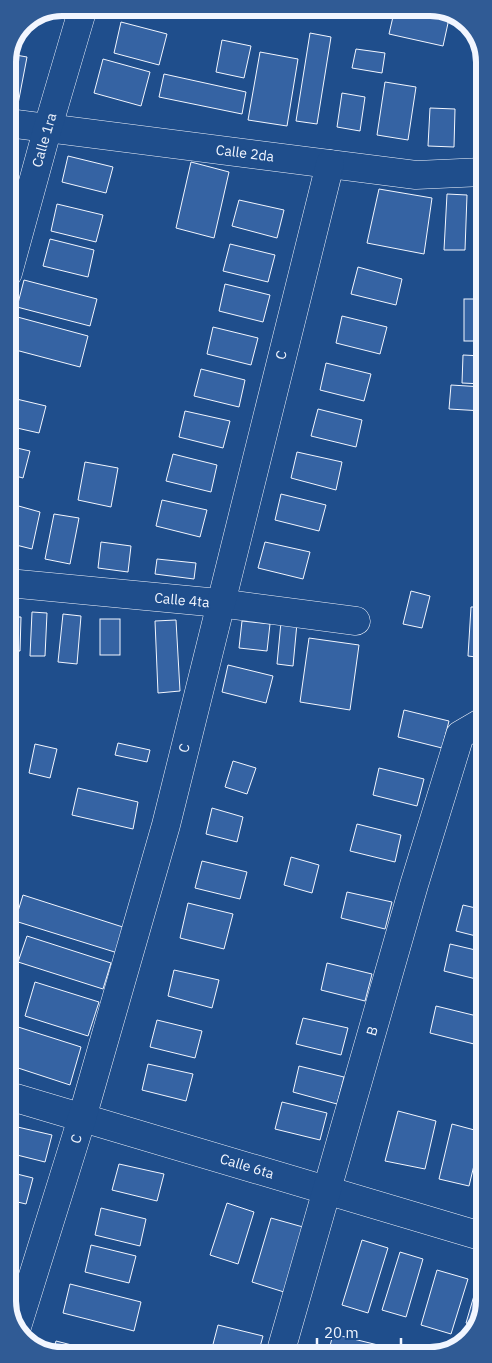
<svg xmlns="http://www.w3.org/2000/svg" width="492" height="1363" font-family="'IBM Plex Sans',sans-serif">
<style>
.building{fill:#3563a3;stroke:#f2f6ff}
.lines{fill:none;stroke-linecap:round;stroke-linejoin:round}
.minor-casing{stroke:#f2f6ff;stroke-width:29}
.minor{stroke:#1f4e8c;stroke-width:28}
.labels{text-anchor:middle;stroke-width:4;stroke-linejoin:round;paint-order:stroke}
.street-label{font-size:14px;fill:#f2f6ff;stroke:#1f4e8c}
.rim{fill:none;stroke:#f2f6ff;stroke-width:6}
</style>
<rect width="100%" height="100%" fill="#1f4e8c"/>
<g class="building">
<polygon points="140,8 175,8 173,16"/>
<polygon points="395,8 434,8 450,14 443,46 389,34"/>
<polygon points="121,22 167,34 159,65 114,53"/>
<polygon points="310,33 331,37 317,124 296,121"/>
<polygon points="222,40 251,46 244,78 216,72"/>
<polygon points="356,49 385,53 382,73 352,68"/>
<polygon points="260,52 298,59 287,126 248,120"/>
<polygon points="10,54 27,57 18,104 8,103 8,59"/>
<polygon points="103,59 150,72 141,106 94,93"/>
<polygon points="164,74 246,92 242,114 159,97"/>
<polygon points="385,82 416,87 408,140 377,135"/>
<polygon points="342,93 365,97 360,131 337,127"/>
<polygon points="430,108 455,109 454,147 428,146"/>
<polygon points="68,156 113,167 106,193 62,182"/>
<polygon points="191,162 229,172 214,238 176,228"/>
<polygon points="379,189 432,198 424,254 367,243"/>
<polygon points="447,194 467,195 465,250 444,250"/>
<polygon points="480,198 483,198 483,224 479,224"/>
<polygon points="239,200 284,210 277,238 232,226"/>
<polygon points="57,204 103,215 96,242 51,231"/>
<polygon points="50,239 94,250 88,277 43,266"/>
<polygon points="230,244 275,255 268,282 223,271"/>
<polygon points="358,267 402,279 396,305 351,294"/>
<polygon points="24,280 97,299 90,326 17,307"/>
<polygon points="225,284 270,295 263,322 219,311"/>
<rect x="464" y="299" width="19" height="42"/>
<polygon points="10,315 88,336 80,367 8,348"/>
<polygon points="342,316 387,327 380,354 336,343"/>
<polygon points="213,327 258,338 251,365 207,354"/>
<polygon points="463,355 483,356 483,384 462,383"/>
<polygon points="326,363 371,374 364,401 320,390"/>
<polygon points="201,369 245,380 239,407 194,396"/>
<polygon points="451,385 483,387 483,411 449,409"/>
<polygon points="8,397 46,406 39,433 8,426"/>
<polygon points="318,409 362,420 356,447 311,436"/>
<polygon points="185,411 230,421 223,448 179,437"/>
<polygon points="8,446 30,451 23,478 8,474"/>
<polygon points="297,452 342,462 336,490 291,478"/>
<polygon points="173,454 217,465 211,492 166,481"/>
<polygon points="85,462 118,468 111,507 78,500"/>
<polygon points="281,494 326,505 319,531 275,520"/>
<polygon points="162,500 207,510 200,537 156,526"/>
<polygon points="15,505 40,512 32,549 8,543"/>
<polygon points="54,514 79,518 70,564 45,559"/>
<polygon points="101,542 131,546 128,572 98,568"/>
<polygon points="265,542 310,552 303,579 258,568"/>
<polygon points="157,559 196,563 194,579 155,574"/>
<polygon points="411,591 430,596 422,628 403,624"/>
<polygon points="471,607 483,607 484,658 468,656"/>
<polygon points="32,612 47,613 45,656 30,656"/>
<polygon points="63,614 81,616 77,664 58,662"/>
<polygon points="8,617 21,617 20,651 8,651"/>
<rect x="100" y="619" width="20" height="36"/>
<polygon points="176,620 180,691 158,693 155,621"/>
<polygon points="242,621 270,624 267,651 239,648"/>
<polygon points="281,622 297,623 293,666 277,664"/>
<polygon points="309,638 359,645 350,710 300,702"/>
<polygon points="228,665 273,676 266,703 222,692"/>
<polygon points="404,710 449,721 442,748 398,737"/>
<polygon points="118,743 150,750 147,762 115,755"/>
<polygon points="35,744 57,749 50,778 29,773"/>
<polygon points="233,761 256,768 247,794 225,787"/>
<polygon points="379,768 424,779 417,806 373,795"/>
<polygon points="9,773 14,774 10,790 9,790"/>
<polygon points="78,788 138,802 133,829 72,815"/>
<polygon points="212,808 243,817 237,842 206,834"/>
<polygon points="357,824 401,835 395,862 350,851"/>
<polygon points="291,857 319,865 312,893 284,885"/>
<polygon points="202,861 247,872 240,899 195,888"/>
<polygon points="347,892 392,902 385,929 341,918"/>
<polygon points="23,895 129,929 121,954 15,921"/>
<polygon points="188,903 233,914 224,949 180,938"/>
<polygon points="463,905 484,910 484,938 456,931"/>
<polygon points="27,936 111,963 103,989 18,962"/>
<polygon points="450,944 484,952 484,981 444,971"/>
<polygon points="327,963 372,974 365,1001 321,990"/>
<polygon points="174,970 219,980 212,1008 168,996"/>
<polygon points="35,982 99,1002 88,1036 25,1016"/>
<polygon points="436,1006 481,1017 474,1044 430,1033"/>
<polygon points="303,1018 348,1028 341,1055 296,1044"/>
<polygon points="157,1020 202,1031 195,1058 150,1047"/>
<polygon points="15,1026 81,1047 70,1085 9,1065 9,1046"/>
<polygon points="148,1064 193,1074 186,1101 142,1090"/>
<polygon points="299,1066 344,1077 337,1104 293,1092"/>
<polygon points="282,1102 327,1113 320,1140 275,1129"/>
<polygon points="398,1111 436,1121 425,1169 385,1161"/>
<polygon points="452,1124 482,1132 469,1186 439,1179"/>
<polygon points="9,1125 52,1135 45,1162 9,1153"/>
<polygon points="119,1164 164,1174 157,1201 112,1190"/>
<polygon points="9,1172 33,1178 26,1204 9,1200"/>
<polygon points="227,1203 254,1212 238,1264 210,1255"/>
<polygon points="101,1208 146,1219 140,1246 95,1235"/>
<polygon points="271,1218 303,1227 284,1292 252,1282"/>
<polygon points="362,1240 388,1248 368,1313 342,1305"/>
<polygon points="91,1245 136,1256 129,1283 85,1272"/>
<polygon points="400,1252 423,1259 406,1317 382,1310"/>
<polygon points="437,1270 468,1279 451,1334 421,1325"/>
<polygon points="480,1275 484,1277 484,1301 476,1327 466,1323"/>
<polygon points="70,1284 141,1302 134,1331 63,1313"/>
<polygon points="218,1325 263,1336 258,1354 224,1355 211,1352"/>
<polygon points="333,1334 378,1345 376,1354 328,1354"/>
<polygon points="56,1341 111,1355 58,1355 53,1353"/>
</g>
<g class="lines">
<g class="minor-casing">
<g id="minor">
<polyline points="8,123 416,175 483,172"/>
<polyline points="8,273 48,127 83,8"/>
<polyline points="8,583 219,603 356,621"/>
<polyline points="9,1096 484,1237"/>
<polyline points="17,1327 82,1118 166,825 330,164"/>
<polyline points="280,1354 414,885 460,735 484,721"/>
</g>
</g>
<use href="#minor" class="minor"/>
</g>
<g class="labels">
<g class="street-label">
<text transform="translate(44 140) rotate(-74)" y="5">Calle 1ra</text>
<text transform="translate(245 153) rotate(7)" y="5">Calle 2da</text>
<text transform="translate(281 355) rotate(-76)" y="5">C</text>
<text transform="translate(182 600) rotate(5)" y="5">Calle 4ta</text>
<text transform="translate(184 748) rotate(-76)" y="5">C</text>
<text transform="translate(372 1031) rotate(-74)" y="5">B</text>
<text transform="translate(76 1139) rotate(-73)" y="5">C</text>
<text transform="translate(247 1166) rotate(17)" y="5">Calle 6ta</text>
</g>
</g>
<path d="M0 0H492V1363H0ZM62 16H430A46 46 0 0 1 476 62V1301A46 46 0 0 1 430 1347H62A46 46 0 0 1 16 1301V62A46 46 0 0 1 62 16Z" fill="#305b95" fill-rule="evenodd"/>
<path class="rim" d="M62 16H430A46 46 0 0 1 476 62V1301A46 46 0 0 1 430 1347H62A46 46 0 0 1 16 1301V62A46 46 0 0 1 62 16Z"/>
<path d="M317 1338v8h84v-8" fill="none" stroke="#f2f6ff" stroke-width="2.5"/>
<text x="324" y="1338" font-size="15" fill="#f2f6ff" stroke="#1f4e8c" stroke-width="4" paint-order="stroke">20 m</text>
</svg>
